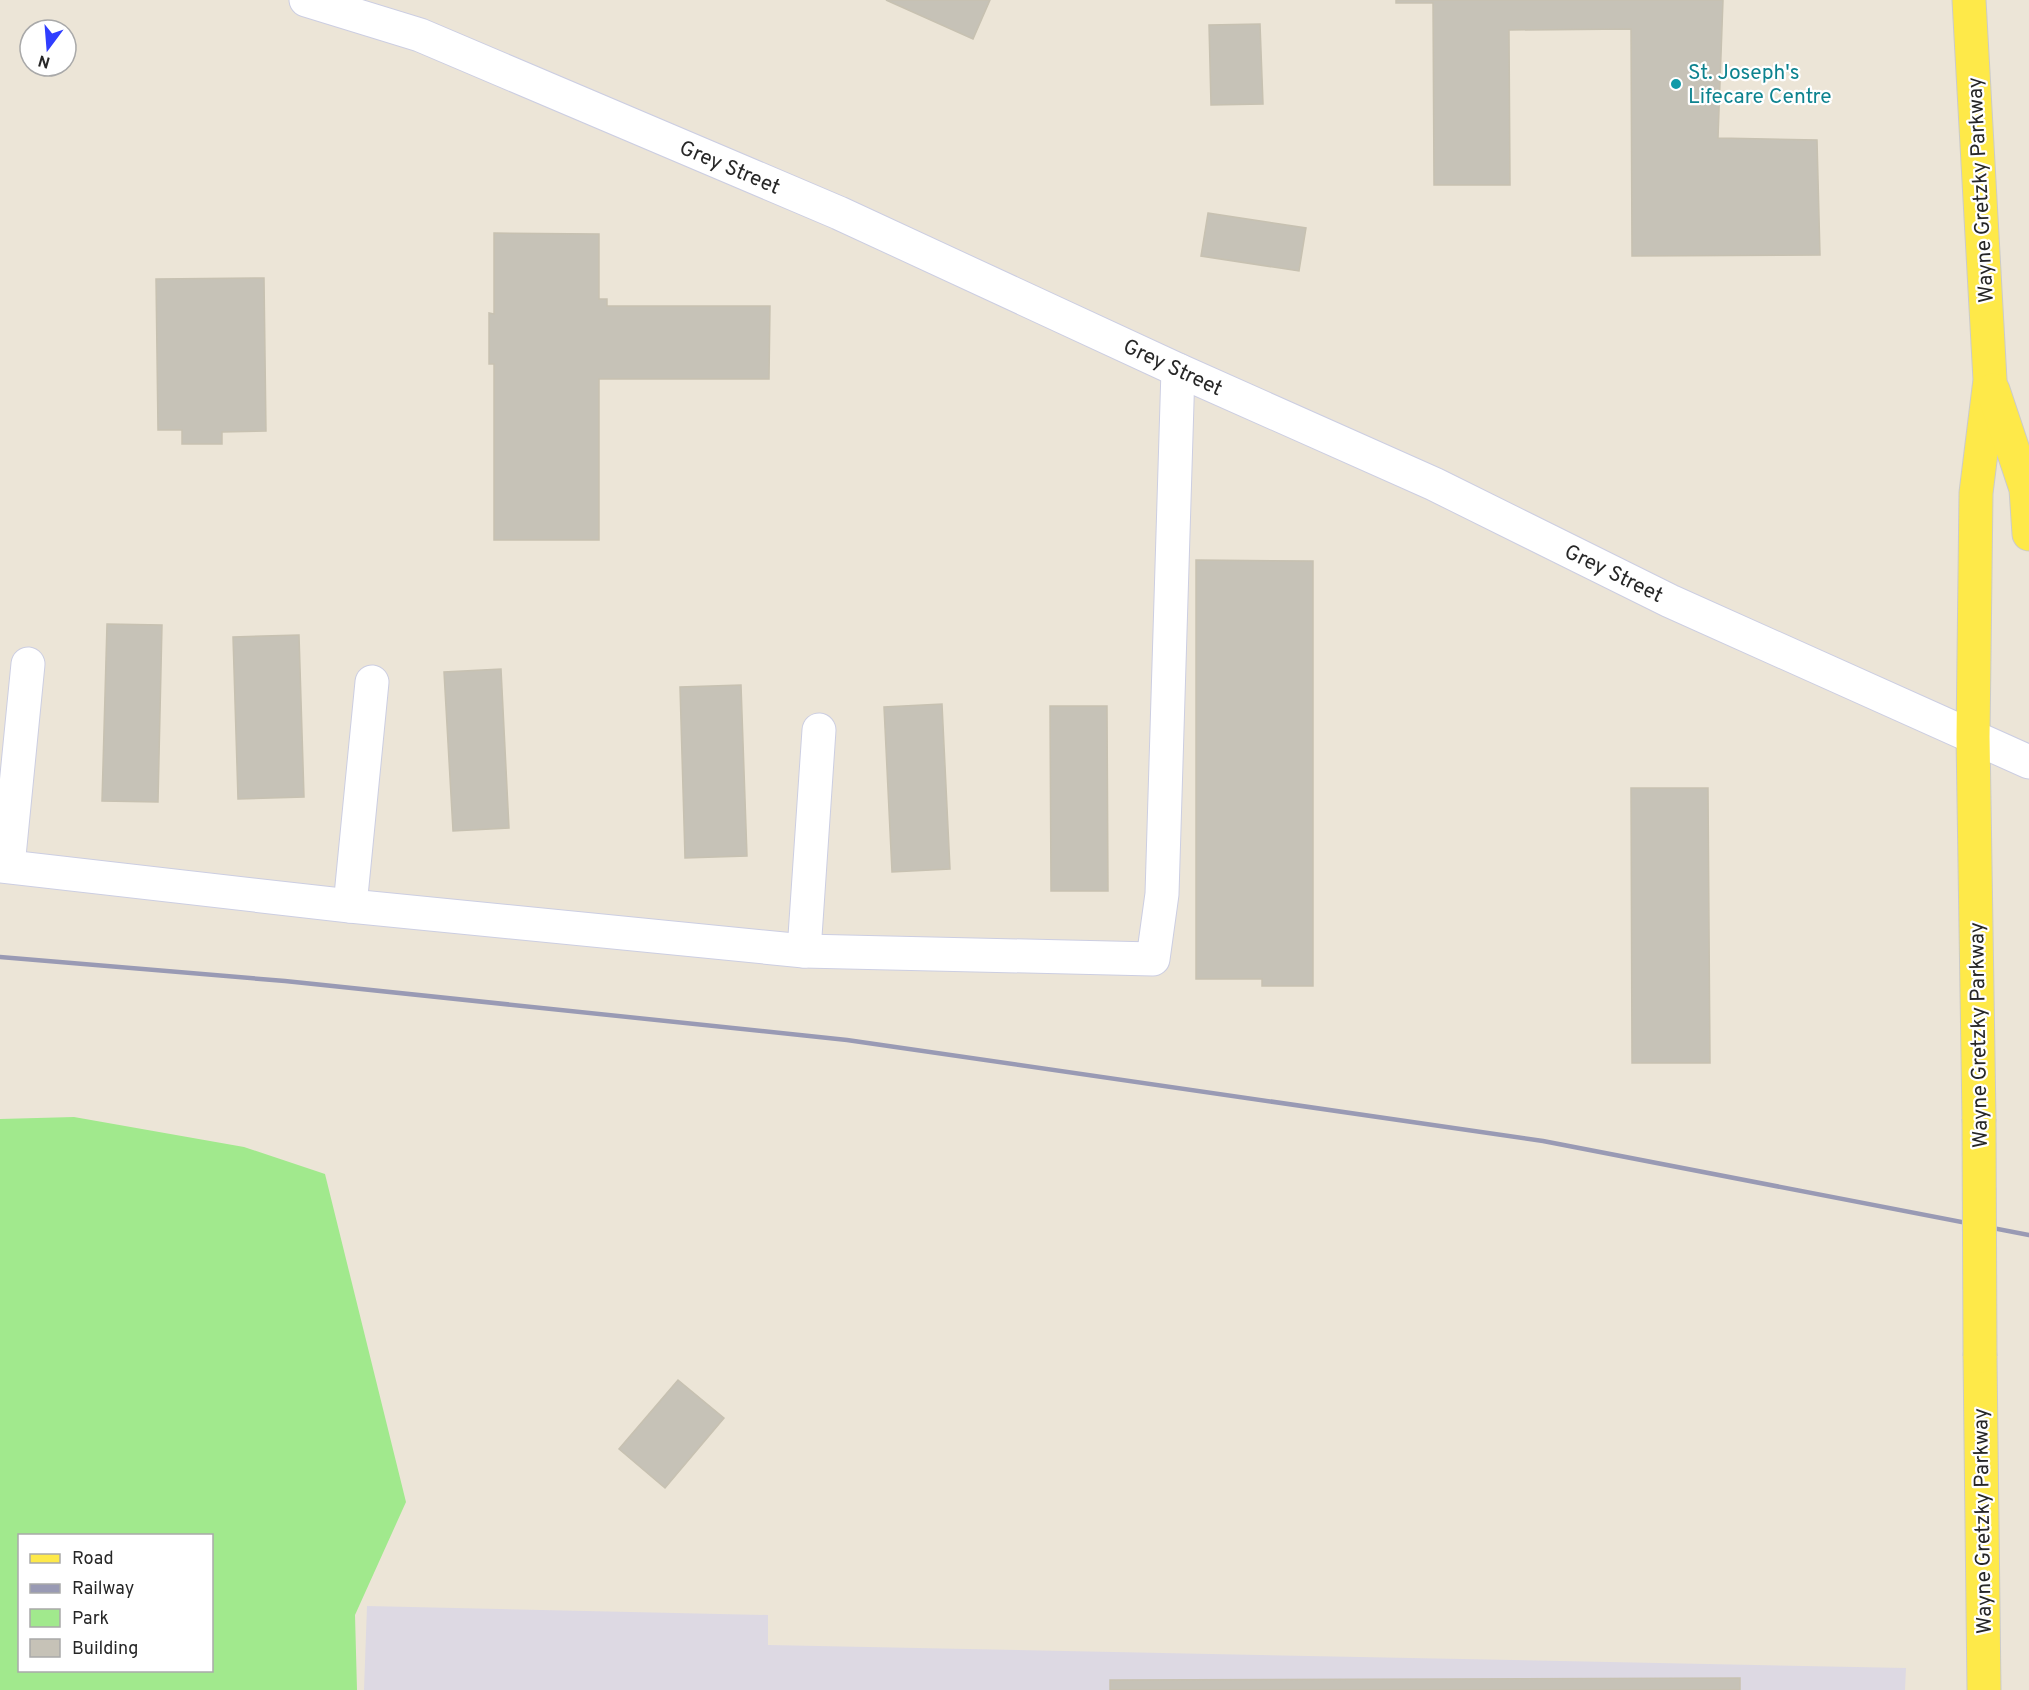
<svg xmlns="http://www.w3.org/2000/svg" width="2029" height="1690" font-family="Overpass,sans-serif">
<style>
.industrial{fill:#ddd9e3}
.green{fill:#a1e98d;fill-rule:evenodd}
.building{fill:#c6c2b7;stroke:#c7c1b1;stroke-width:1.5}
.lines{fill:none;stroke-linecap:round;stroke-linejoin:round}
.minor-casing{stroke:#cccee2;stroke-width:35}
.major-casing{stroke:#cbcbcb;stroke-width:35}
.minor{stroke:#fff;stroke-width:33}
.major{stroke:#fee949;stroke-width:33}
.rail{stroke:#999ab4;stroke-width:4.5}
.major-bridge-casing{stroke:#cbcbcb;stroke-width:35;stroke-linecap:butt}
.major-bridge{stroke:#fee949;stroke-width:33}
.culture-dot{fill:#0f9aa8;stroke:#fff;stroke-width:2}
.labels{text-anchor:middle;stroke-width:4.5;stroke-linejoin:round;paint-order:stroke}
.culture-label{font-size:21px;fill:#0d838f;stroke:#fff;text-anchor:start}
.street-label{font-size:21px;fill:#272727;stroke:#fff}
</style>
<rect width="100%" height="100%" fill="#ece5d7"/>
<polygon class="industrial" points="367,1606 768,1615 768,1645 1906,1668 1905,1690 364,1690"/>
<path class="green" d="M74 1117 244 1147 325 1174 406 1502 355 1615 357 1690H0V1119ZM20 1536H212V1670H20Z"/>
<g class="building">
<polygon points="886,0 990,0 973,39"/>
<polygon points="1396,0 1723,0 1718,138 1817,140 1820,255 1632,256 1631,29 1509,30 1510,185 1434,185 1433,3 1396,3"/>
<polygon points="1260,24 1263,104 1211,105 1209,25"/>
<polygon points="1208,213 1306,228 1299,271 1201,256"/>
<polygon points="494,233 599,234 599,299 607,299 607,306 770,306 769,379 599,379 599,540 494,540 494,364 489,364 489,313 494,314"/>
<polygon points="264,278 266,431 222,432 222,444 182,444 182,430 158,430 156,279"/>
<polygon points="1196,560 1313,561 1313,986 1262,986 1262,979 1196,979"/>
<polygon points="107,624 162,625 158,802 102,801"/>
<polygon points="299,635 304,797 238,799 233,637"/>
<polygon points="501,669 509,828 453,831 444,672"/>
<polygon points="741,685 747,856 685,858 680,687"/>
<polygon points="942,704 950,869 892,872 884,707"/>
<polygon points="1050,706 1107,706 1108,891 1051,891"/>
<polygon points="1631,788 1708,788 1710,1063 1632,1063"/>
<polygon points="678,1380 724,1418 665,1488 619,1449"/>
<polygon points="1740,1678 1740,1690 1110,1690 1110,1680"/>
</g>
<g class="lines">
<g class="minor-casing">
<g id="minor">
<polyline points="306,0 420,35 839,213 1178,370 1434,484 1670,601 2029,762"/>
<polyline points="0,866 350,906 804,951 1153,959 1162,894 1178,370"/>
<polyline points="8,866 28,664"/>
<polyline points="350,906 372,682"/>
<polyline points="804,951 819,730"/>
</g>
</g>
<g class="major-casing">
<g id="major">
<polyline points="1969,0 1990,380 1976,493 1973,737 1979,1119"/>
<polyline points="1993,390 2026,489 2029,534"/>
<polyline points="1980,1356 1984,1690"/>
</g>
</g>
<use href="#minor" class="minor"/>
<use href="#major" class="major"/>
<polyline class="rail" points="0,957 285,981 847,1040 1543,1141 2029,1235"/>
<g class="major-bridge-casing">
<polyline id="major-bridge" points="1979,1119 1980,1356"/>
</g>
<use href="#major-bridge" class="major-bridge"/>
</g>
<circle class="culture-dot" cx="1676" cy="84" r="6"/>
<g class="labels">
<g class="culture-label">
<text x="1688" y="79">St. Joseph's<tspan x="1688" dy="24">Lifecare Centre</tspan></text>
</g>
<g class="street-label">
<text transform="translate(730 167) rotate(23)" y="7">Grey Street</text>
<text transform="translate(1980 190) rotate(-93)" y="7">Wayne Gretzky Parkway</text>
<text transform="translate(1173 367) rotate(25)" y="7">Grey Street</text>
<text transform="translate(1614 573) rotate(26)" y="7">Grey Street</text>
<text transform="translate(1978 1035) rotate(-91)" y="7">Wayne Gretzky Parkway</text>
<text transform="translate(1982 1521) rotate(-91)" y="7">Wayne Gretzky Parkway</text>
</g>
</g>
<rect x="18" y="1534" width="195" height="138" fill="#ffffff" stroke="#a9a9a9" stroke-width="1.5"/>
<rect x="30" y="1554" width="30" height="9" fill="#fee949" stroke="#a9a9a9" stroke-width="1.5"/>
<text x="72" y="1564" font-size="18" fill="#272727">Road</text>
<rect x="30" y="1584" width="30" height="9" fill="#999ab4" stroke="#a9a9a9" stroke-width="1.5"/>
<text x="72" y="1594" font-size="18" fill="#272727">Railway</text>
<rect x="30" y="1609" width="30" height="18" fill="#a1e98d" stroke="#a9a9a9" stroke-width="1.5"/>
<text x="72" y="1624" font-size="18" fill="#272727">Park</text>
<rect x="30" y="1639" width="30" height="18" fill="#c6c2b7" stroke="#a9a9a9" stroke-width="1.5"/>
<text x="72" y="1654" font-size="18" fill="#272727">Building</text>
<g transform="translate(48 48) rotate(196)"><circle r="28" fill="#ffffff" stroke="#a9a9a9" stroke-width="1.5"/>
<path d="M0-4.5L10 22L0 15L-10 22Z" fill="#303eff"/>
<text y="-9" font-size="16" font-weight="bold" text-anchor="middle" fill="#272727">N</text>
</g>
</svg>
